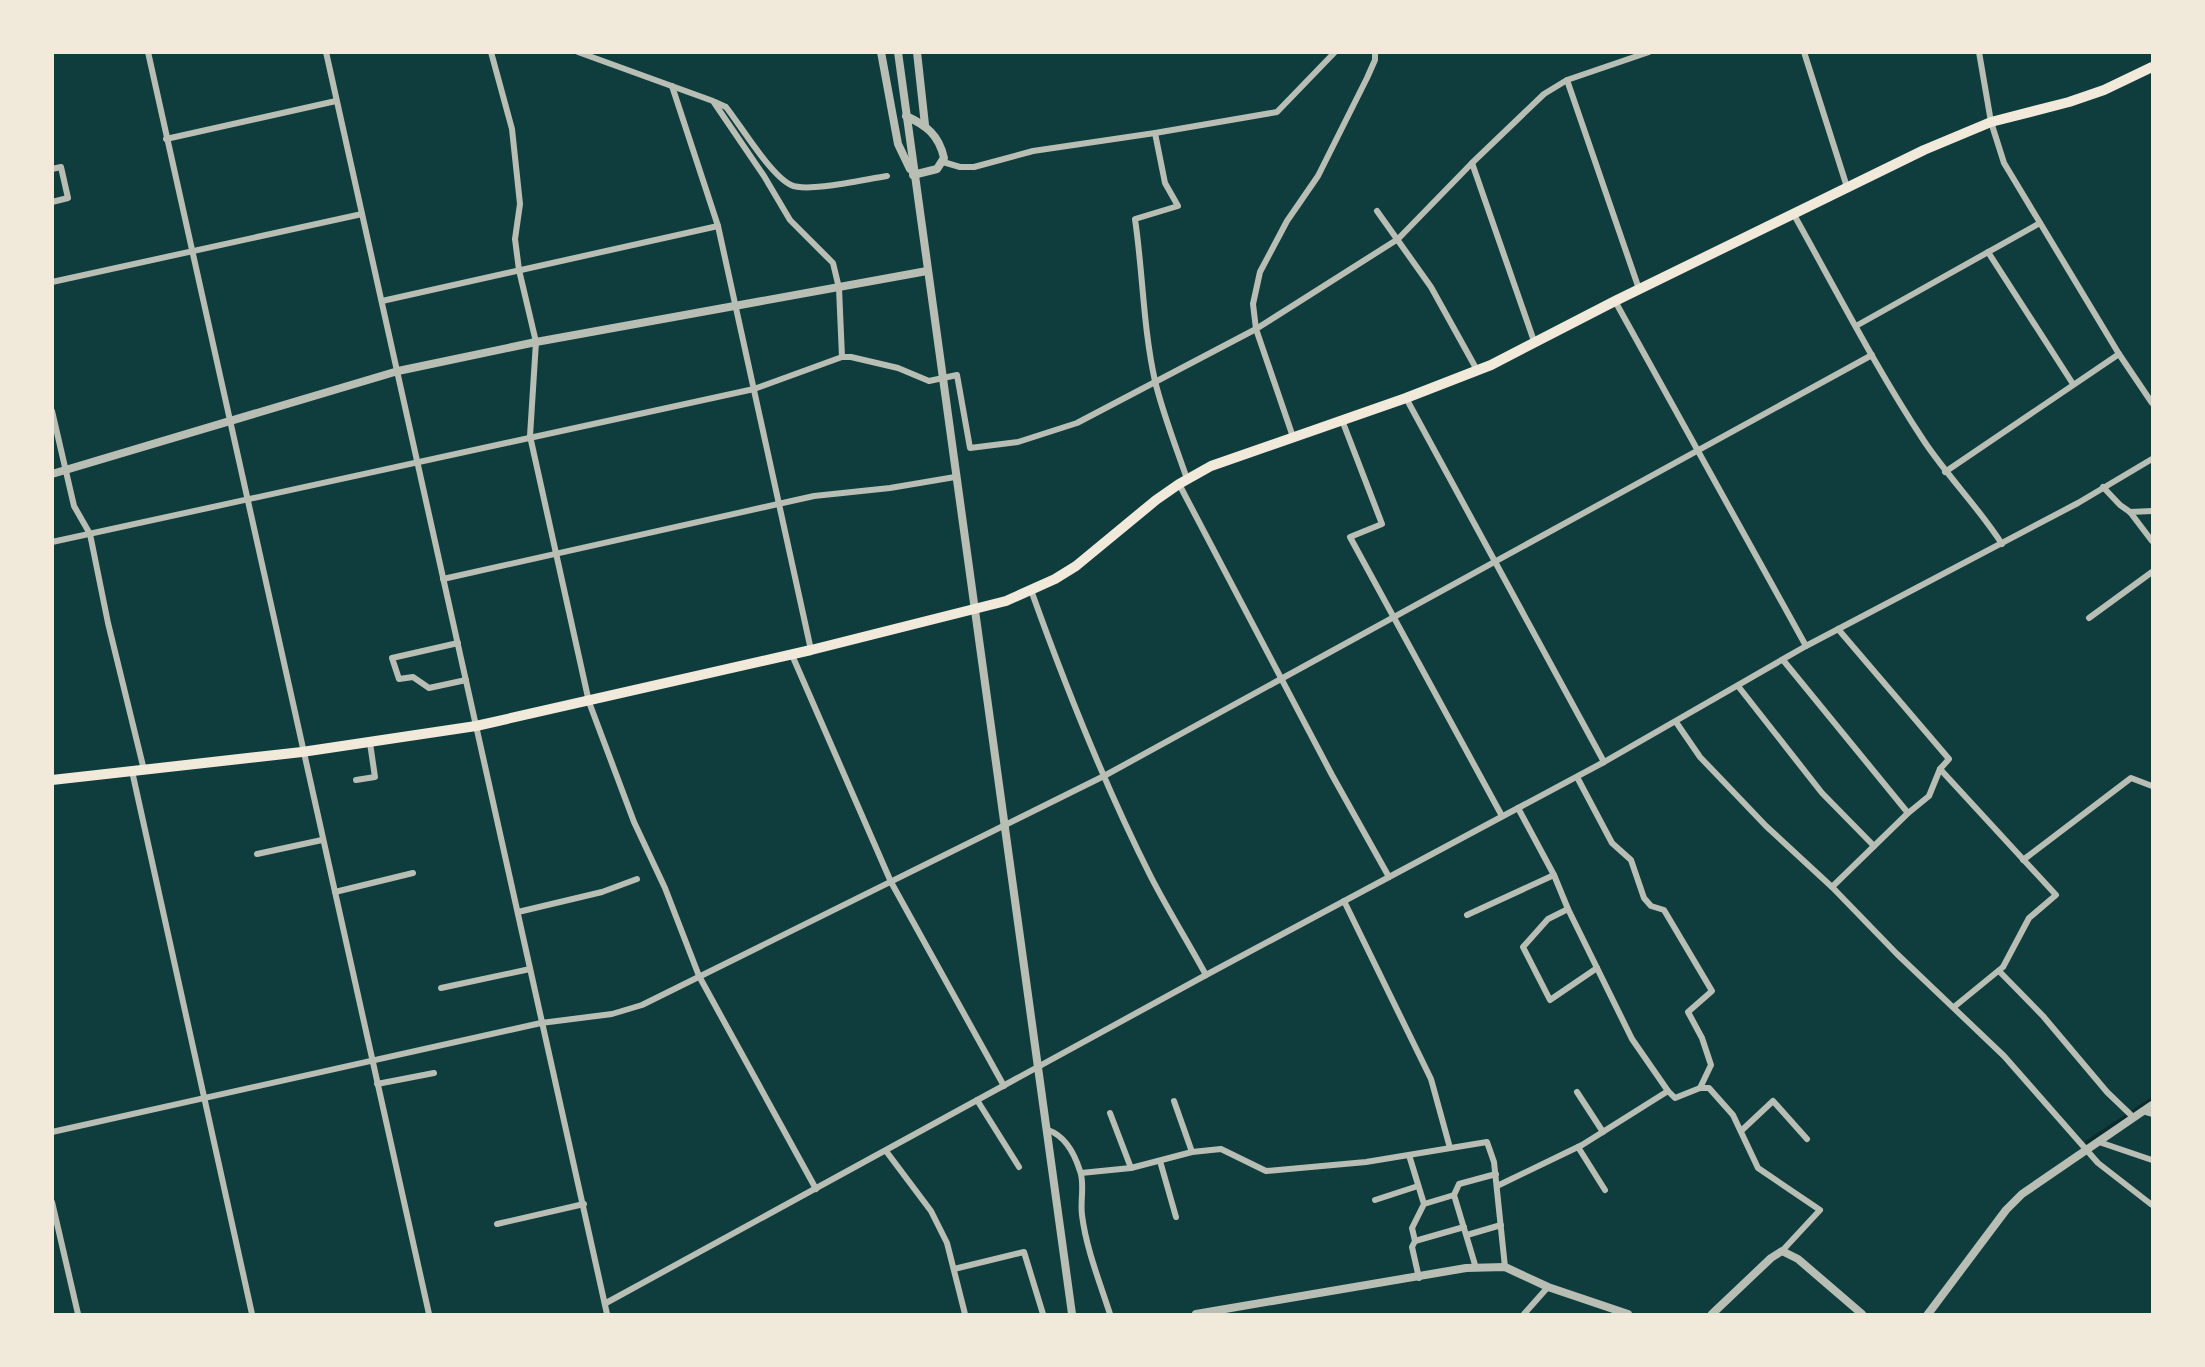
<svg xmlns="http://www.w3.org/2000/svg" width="2205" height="1367" font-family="'Crimson Pro',serif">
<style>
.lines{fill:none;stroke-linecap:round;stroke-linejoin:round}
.stream{stroke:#0a2a2b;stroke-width:3.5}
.minor{stroke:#b8beb3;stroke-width:6}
.tertiary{stroke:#b8beb3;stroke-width:8}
.trunk{stroke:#f1e9da;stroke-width:10}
</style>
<rect width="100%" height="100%" fill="#0f3d3e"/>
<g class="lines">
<polyline class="stream" points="2087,1142 2152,1099"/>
<g class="minor">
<polyline points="148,52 429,1314"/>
<polyline points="326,52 607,1314"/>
<polyline points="491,52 512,129 520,204 515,239 519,270 536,342 530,436 589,702 634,822 665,888 699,976 816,1189"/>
<polyline points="578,52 713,101 764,176 790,220 833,263 839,288 842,357"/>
<polyline points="1804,52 1847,187"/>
<polyline points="1979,52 1991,122 2004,163 2119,354 2152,403"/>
<polyline points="1567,80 1639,289"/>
<polyline points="672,86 718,226 811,650"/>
<path d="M715 102 726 107C741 126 771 176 791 185 807 193 866 179 887 176"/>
<path d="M1155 133 1165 183 1178 206 1135 219C1143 273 1143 327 1155 381 1163 414 1176 447 1187 479"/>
<polyline points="166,139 336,101"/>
<polyline points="943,162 960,167 974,167 1033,151 1155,133 1277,112 1335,52"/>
<polyline points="1472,163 1535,344"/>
<polyline points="52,169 61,167 68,198 52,202"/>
<polyline points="1377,211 1431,287 1477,370"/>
<path d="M1793 213C1836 290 1876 368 1924 441 1948 477 1979 508 2002 544"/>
<polyline points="1988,252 2073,384"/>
<polyline points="52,282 362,214"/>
<polyline points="382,301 718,226"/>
<polyline points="1615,301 1806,646"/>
<polyline points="1856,326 2040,223"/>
<polyline points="1406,398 1604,762"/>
<polyline points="52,411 74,506 90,534 108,623 144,770"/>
<polyline points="1342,420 1382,524 1350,537 1502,816"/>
<polyline points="1293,437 1256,329 1253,304 1260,272 1287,221 1318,176 1367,78 1375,60 1375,52"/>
<polyline points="1945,472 2119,354"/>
<polyline points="1179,484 1332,775 1389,877"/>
<polyline points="2103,487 2120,505 2130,512 2152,541"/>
<polyline points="2130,512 2152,511"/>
<polyline points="52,542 754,389 842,357 851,357 898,368 929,381 957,375 970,448 1018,442 1077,423 1256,329 1398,239 1472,163 1544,94 1567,80 1649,52"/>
<polyline points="443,579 814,496 890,488 955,477"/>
<path d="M1031 590C1066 688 1104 784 1151 877 1168 910 1188 942 1206 975"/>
<polyline points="2089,618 2152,572"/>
<polyline points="458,643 392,658 399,679 413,677 429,688 466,680"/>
<polyline points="792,655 891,882 1004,1086"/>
<polyline points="1783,660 1908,813"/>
<polyline points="1738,686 1822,793 1874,846"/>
<polyline points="1676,722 1700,757 1766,826 1832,887 1897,954 2004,1056 2098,1163 2152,1205"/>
<polyline points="1940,769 2056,895 2029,918 2003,967 1954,1007"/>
<polyline points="132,771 252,1314"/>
<polyline points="1577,777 1612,843 1631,860 1644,898 1651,906 1664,910 1712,991 1688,1012 1702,1038 1711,1065 1700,1088"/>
<polyline points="356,780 375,777 370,743"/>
<polyline points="1518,808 1554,875 1568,909 1632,1039 1668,1091 1675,1098 1700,1088 1709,1088 1733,1115 1758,1168 1820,1210 1782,1251"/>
<polyline points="257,854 322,840"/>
<polyline points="2023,860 2131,778 2152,786"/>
<polyline points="1832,887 1907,814 1929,796 1940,769 1949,759 1838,629"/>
<polyline points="335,892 413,873"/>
<polyline points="1344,901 1431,1079 1450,1148"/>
<polyline points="1568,909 1548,919 1523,947 1550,1000 1597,968"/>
<polyline points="518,912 602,892 637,879"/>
<polyline points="1467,915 1554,875"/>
<polyline points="1999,971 2043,1016 2107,1092 2133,1117"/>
<polyline points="441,988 530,969"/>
<polyline points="377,1084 434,1073"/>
<polyline points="1577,1092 1603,1132"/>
<polyline points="977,1100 1019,1167"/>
<polyline points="1174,1101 1192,1152"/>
<polyline points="2142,1111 2152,1114"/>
<polyline points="1110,1113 1131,1168"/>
<path d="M1048 1130C1065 1136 1075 1155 1080 1171 1085 1184 1080 1201 1082 1215 1086 1248 1100 1283 1110 1314"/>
<polyline points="1741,1131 1773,1101 1807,1139"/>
<polyline points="52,1132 541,1023 612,1014 642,1005 1104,776 1872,355"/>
<polyline points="2099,1142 2152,1160"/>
<polyline points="1578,1147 1605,1190"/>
<polyline points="886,1151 931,1211 947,1243 965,1314"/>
<polyline points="1409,1155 1424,1204 1412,1228 1415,1241 1412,1247 1419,1278"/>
<polyline points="1160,1161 1176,1217"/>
<polyline points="1081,1173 1131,1168 1192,1152 1221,1149 1266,1171 1366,1162 1487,1142 1494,1162 1505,1267"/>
<polyline points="1497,1186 1582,1145 1668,1091"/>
<polyline points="1375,1200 1418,1186"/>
<polyline points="52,1202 78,1314"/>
<polyline points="1424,1204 1454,1195"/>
<polyline points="497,1224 584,1204"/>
<polyline points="1467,1235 1501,1225"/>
<polyline points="1415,1241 1464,1227"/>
<polyline points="1476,1268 1454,1195 1459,1184 1496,1174"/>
<polyline points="954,1269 1024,1252 1043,1314"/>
<polyline points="606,1303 1206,975 1604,762 1806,646 2078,503 2152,459"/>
<polyline points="1524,1314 1548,1287"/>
</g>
<g class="tertiary">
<polyline points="881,52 898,144 910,169"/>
<polyline points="898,52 1072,1314"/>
<polyline points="917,52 925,125"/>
<path d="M906 116C926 125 939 135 944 158L937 169 913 175"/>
<polyline points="52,474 398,371 536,342 927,271"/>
<polyline points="1196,1314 1466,1268 1505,1267 1548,1287 1628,1314"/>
<polyline points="1712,1314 1771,1258 1782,1251 1798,1259 1862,1314"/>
<polyline points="1928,1314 2006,1210 2022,1194 2152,1105"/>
</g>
<polyline class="trunk" points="52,780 302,752 476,726 811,650 1006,601 1055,579 1076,566 1156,500 1179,484 1211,466 1406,398 1491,365 1615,301 1924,150 1991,122 2069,102 2104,90 2152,67"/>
</g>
<rect width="2205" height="1367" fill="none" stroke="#f1e9da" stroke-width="108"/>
</svg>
